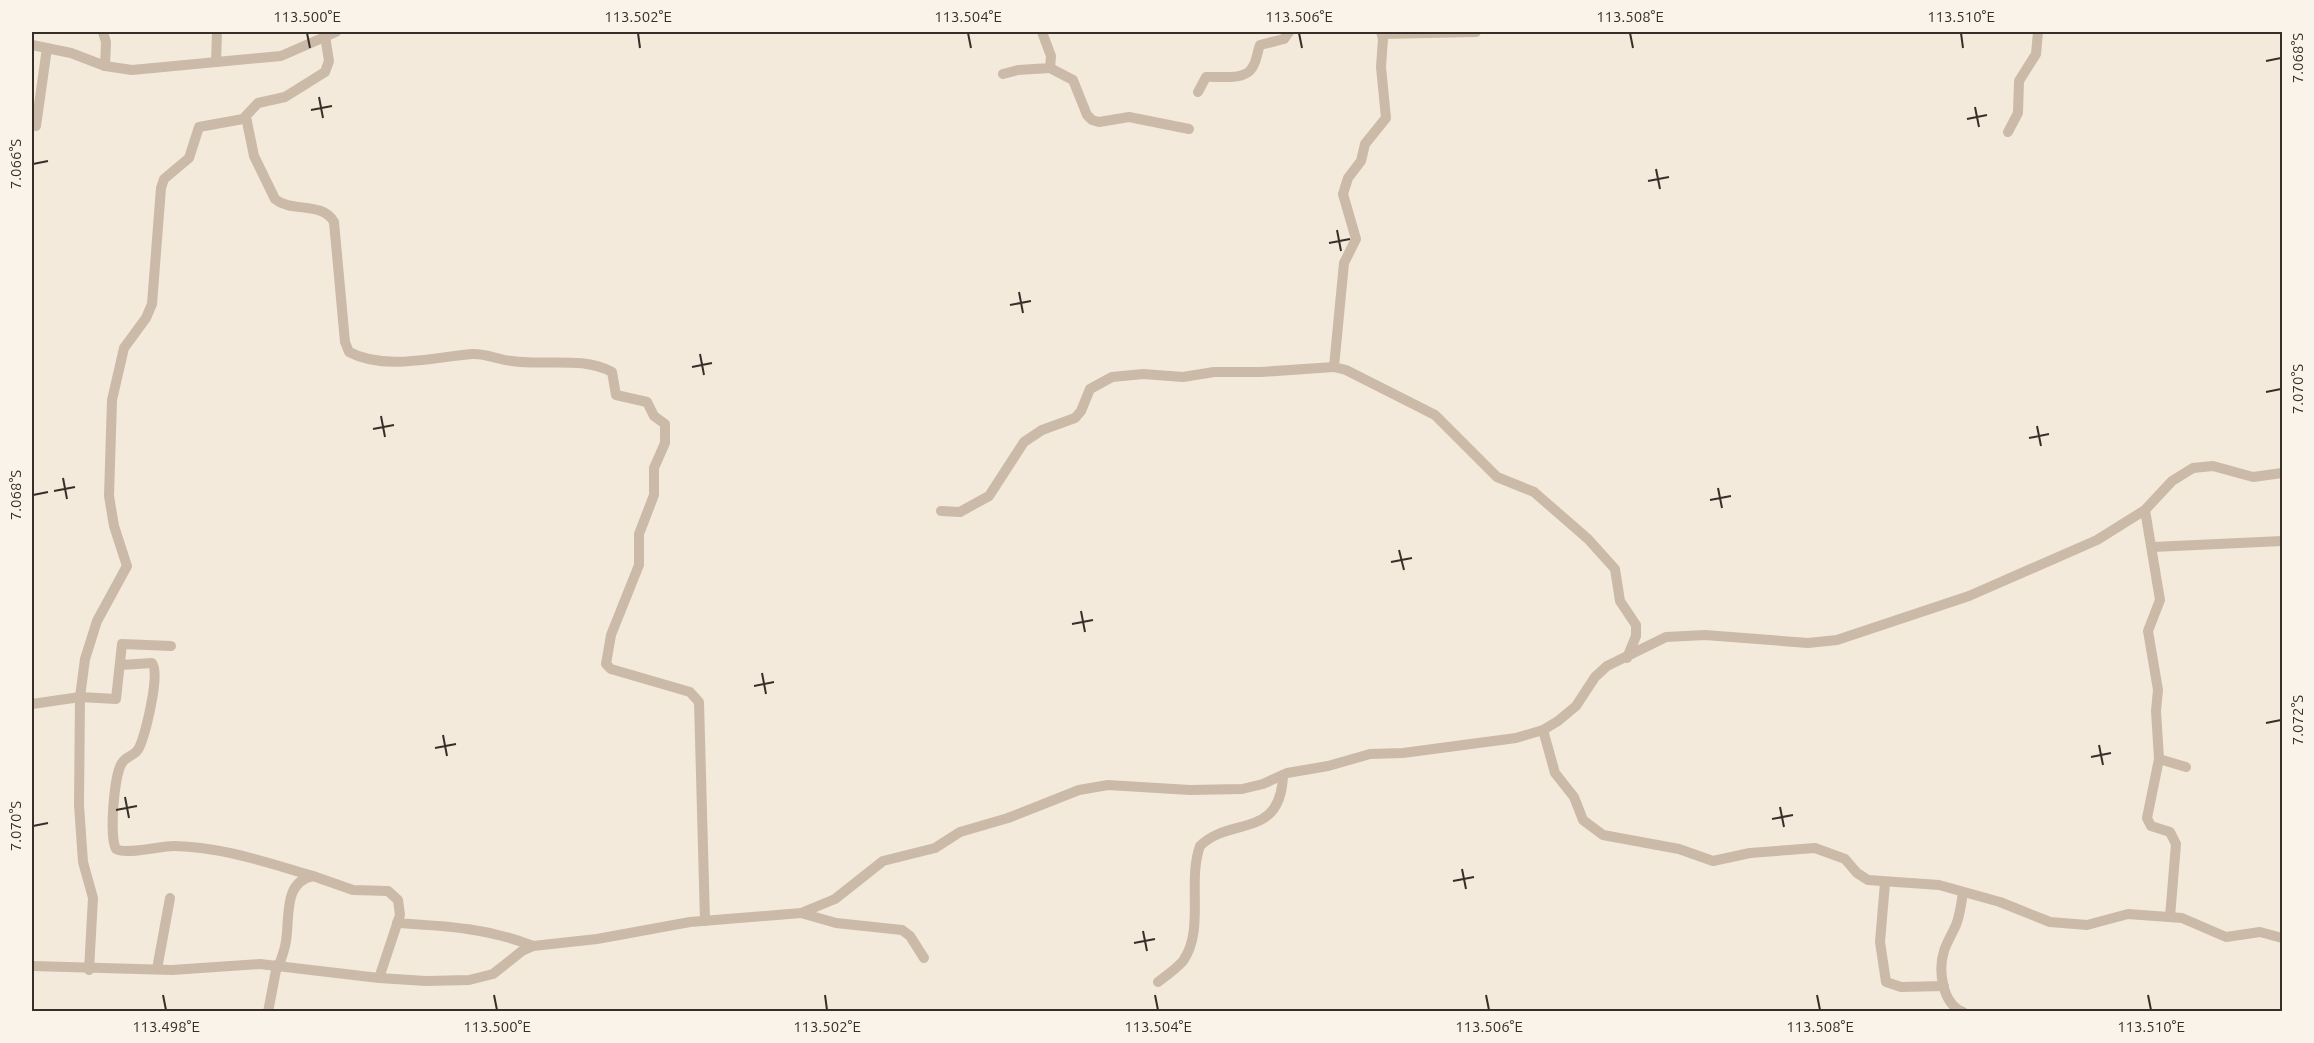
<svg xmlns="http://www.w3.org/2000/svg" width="2314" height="1043" font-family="Ubuntu,sans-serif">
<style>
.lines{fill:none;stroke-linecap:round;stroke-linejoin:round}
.minor{stroke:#cbbaa7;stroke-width:10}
.ticks{fill:none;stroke:#382e28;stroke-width:2}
.neatline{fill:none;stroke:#382e28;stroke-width:2}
.ticks-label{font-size:15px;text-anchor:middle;fill:#382e28}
</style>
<rect width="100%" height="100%" fill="#f3eadc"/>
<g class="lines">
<g class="minor">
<polyline points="103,32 106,42 105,66"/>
<polyline points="1381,32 1383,39 1381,67 1386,118 1365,144 1361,161 1348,178 1343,194 1356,239 1344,263 1334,367 1346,370 1435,415 1497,477 1534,492 1588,539 1615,569 1620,601 1636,625 1636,636 1627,658"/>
<polyline points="1382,34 1476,32"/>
<polyline points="32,45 71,53 105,66 132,70 281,56 336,32"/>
<polyline points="216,62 217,32"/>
<polyline points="1050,68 1073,80 1087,115 1092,120 1099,122 1129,117 1189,129"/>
<polyline points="1003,74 1018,70 1050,68 1051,56 1042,32"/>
<path d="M1198 92 1206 77C1218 76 1245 81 1252 68 1257 61 1257 52 1260 45L1284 39 1289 32"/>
<path d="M246 117 254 156 275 199C292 213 322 201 334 222L345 342 349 352C385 371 434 357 472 354 486 353 498 360 512 361 545 366 582 356 612 372L616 395 647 402 654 416 665 424V443L654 468V495L639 534V565L611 635 606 664 611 669 690 692 699 702 705 921"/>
<polyline points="36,126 47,48"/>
<polyline points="2008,132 2018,113 2019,81 2036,54 2038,32"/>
<polyline points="2145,510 2160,600 2148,631 2158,690 2156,711 2159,759 2186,767"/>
<polyline points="941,511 960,512 989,496 1024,442 1042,430 1075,418 1081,411 1090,389 1112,377 1143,374 1183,377 1214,372 1261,372 1334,367"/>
<polyline points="2153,547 2282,541"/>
<path d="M121 665 152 663C161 673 145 735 139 748 135 756 126 756 122 763 114 774 109 837 116 849 126 855 160 846 174 846 223 847 268 863 313 876"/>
<polyline points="32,704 80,697 116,699 122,644 171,646"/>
<polyline points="1543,730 1555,773 1574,797 1583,820 1603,835 1679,849 1713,861 1750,853 1815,848 1845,859 1857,873 1868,880 1939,885 2000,902 2050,922 2087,925 2128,914 2182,918 2226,937 2260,932 2282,938"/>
<polyline points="2159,759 2147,818 2151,826 2170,832 2176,844 2170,917"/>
<polyline points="1885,883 1880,942 1886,982 1901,987 1944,986"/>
<polyline points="801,913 836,923 902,930 910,936 924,958"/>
<path d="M397 923C445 926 488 928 533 946"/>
<path d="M279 965C282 957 285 949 286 941 290 917 283 882 313 876L353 890 388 891 398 900 400 915 379 978"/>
<polyline points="32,966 172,970 260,964 379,978 426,981 469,980 493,974 522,951 533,946 597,939 690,922 801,913 835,899 883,861 935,848 960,832 1008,818 1079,790 1108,785 1190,790 1242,789 1263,784 1287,773 1328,766 1370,754 1403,753 1516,738 1543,730 1558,721 1576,706 1595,677 1607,666 1666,637 1705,635 1808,643 1837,640 1969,596 2097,540 2145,510 2172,481 2193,468 2213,466 2253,477 2282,473"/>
<polyline points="157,969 170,898"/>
<polyline points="89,970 93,898 83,862 79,805 80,697 85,659 97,621 127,566 114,526 109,496 112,400 124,348 146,318 152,304 161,188 164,179 189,158 199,127 243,119 258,103 285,97 325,72 329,61 325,36"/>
<path d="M1158 982C1166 976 1176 969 1183 961 1205 930 1187 882 1200 846 1230 816 1281 840 1283 775"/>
<polyline points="268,1012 277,965"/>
<path d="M1963 1012C1942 1004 1938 970 1944 951 1947 942 1952 934 1956 925 1960 915 1961 904 1963 893"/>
</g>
</g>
<path class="ticks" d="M307 33 310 48M638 33 640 48M968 33 971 48M1299 33 1302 48M1630 33 1633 48M1961 33 1963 48M2266 61 2281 58M319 97 323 118M1975 107 1979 127M311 110 332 106M1967 119 1987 115M33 164 48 161M1656 169 1660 189M1648 181 1669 177M1337 230 1341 251M1329 243 1350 239M1019 292 1023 313M1010 305 1031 301M700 354 704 375M692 367 712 363M2266 392 2281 389M381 416 385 437M2037 426 2041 446M373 429 394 425M2029 438 2049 434M63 478 67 499M1718 488 1722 508M54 491 75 487M33 495 48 492M1710 500 1731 496M1399 550 1404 570M1391 562 1412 558M1081 611 1085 632M1072 624 1093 620M762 673 766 694M754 686 774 682M2266 723 2281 720M443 735 447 756M2099 745 2103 765M435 748 456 744M2091 757 2111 753M125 797 129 818M1780 807 1784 827M116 810 137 806M1772 819 1793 815M33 826 48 823M1462 869 1466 889M1453 881 1474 877M1143 931 1147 951M1134 943 1155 939M163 995 166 1010M494 995 497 1010M825 995 827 1010M1155 995 1158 1010M1486 995 1489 1010M1817 995 1820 1010M2148 995 2151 1010"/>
<rect width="2314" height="1043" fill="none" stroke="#faf3e9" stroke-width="66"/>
<rect x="33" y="33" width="2248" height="977" class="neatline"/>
<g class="ticks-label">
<text x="307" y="22">113.500°E</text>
<text x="638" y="22">113.502°E</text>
<text x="968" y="22">113.504°E</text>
<text x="1299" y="22">113.506°E</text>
<text x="1630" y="22">113.508°E</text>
<text x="1961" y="22">113.510°E</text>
<text transform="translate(2298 58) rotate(-90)" y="5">7.068°S</text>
<text transform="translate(16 164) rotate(-90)" y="5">7.066°S</text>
<text transform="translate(2298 389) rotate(-90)" y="5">7.070°S</text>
<text transform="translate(16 495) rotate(-90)" y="5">7.068°S</text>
<text transform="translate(2298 720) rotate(-90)" y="5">7.072°S</text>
<text transform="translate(16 826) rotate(-90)" y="5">7.070°S</text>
<text x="166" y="1032">113.498°E</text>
<text x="497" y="1032">113.500°E</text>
<text x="827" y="1032">113.502°E</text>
<text x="1158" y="1032">113.504°E</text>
<text x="1489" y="1032">113.506°E</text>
<text x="1820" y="1032">113.508°E</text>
<text x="2151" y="1032">113.510°E</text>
</g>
</svg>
